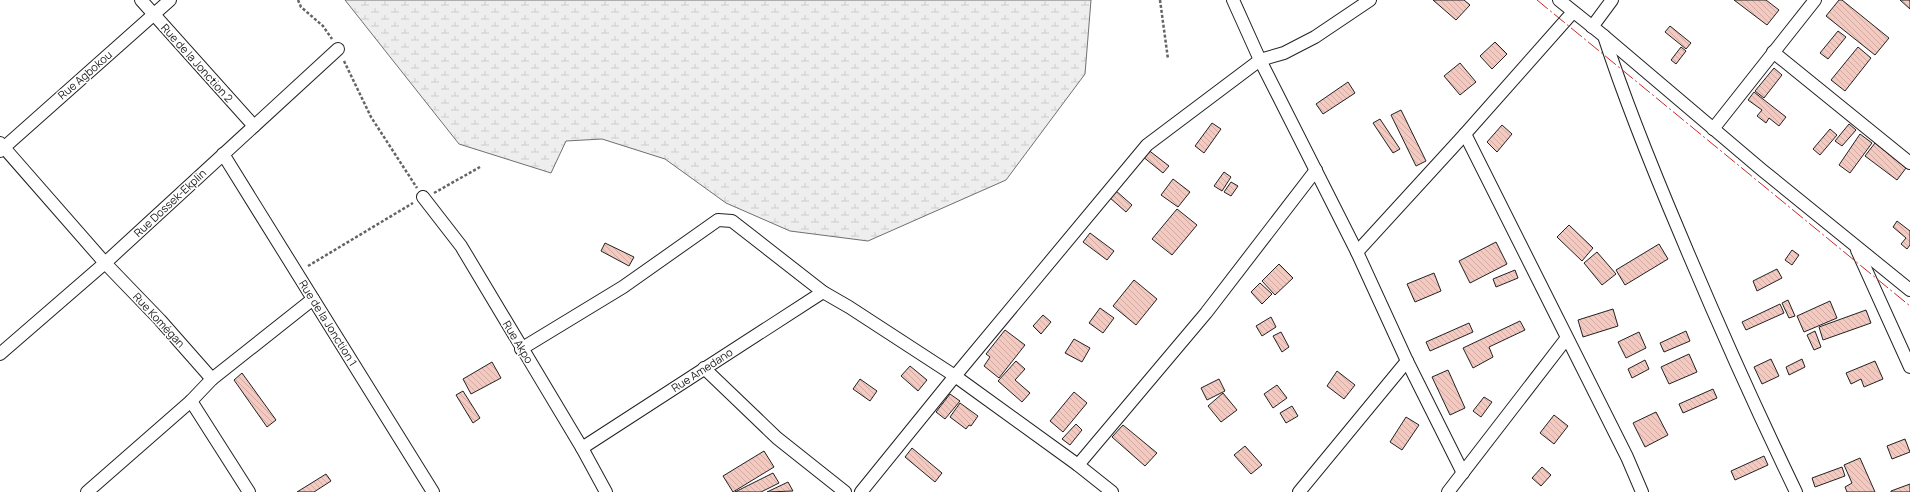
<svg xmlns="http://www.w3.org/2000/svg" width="1910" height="492" font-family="Manrope,sans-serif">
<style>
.wetland{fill:url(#wetland-marsh);stroke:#6f6f6f}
.building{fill:url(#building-back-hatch);stroke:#222}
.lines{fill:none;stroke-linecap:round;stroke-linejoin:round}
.minor-casing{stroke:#222;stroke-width:14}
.path{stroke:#646464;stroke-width:2.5;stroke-dasharray:3 2;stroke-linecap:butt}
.minor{stroke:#fff;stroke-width:12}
.power{stroke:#c62828;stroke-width:1;stroke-dasharray:14 3 2 3;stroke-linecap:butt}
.labels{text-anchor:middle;stroke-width:3;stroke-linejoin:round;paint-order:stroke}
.street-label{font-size:11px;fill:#222;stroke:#fff}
</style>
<defs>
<pattern id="wetland-marsh" width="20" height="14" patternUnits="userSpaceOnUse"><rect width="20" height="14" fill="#eee"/><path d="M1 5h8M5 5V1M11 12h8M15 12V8" fill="none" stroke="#ccc"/></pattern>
<pattern id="building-back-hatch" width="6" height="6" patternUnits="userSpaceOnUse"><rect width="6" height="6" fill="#f3c9c0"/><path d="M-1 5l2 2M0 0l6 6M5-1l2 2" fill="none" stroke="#d0aca5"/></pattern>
</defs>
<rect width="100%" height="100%" fill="#fff"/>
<polygon class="wetland" points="345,0 1091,0 1085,74 1006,180 868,241 790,231 726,203 665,159 602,139 566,141 551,173 459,144"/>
<g class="building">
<polygon points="1433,0 1464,0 1470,5 1456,20"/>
<polygon points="1734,0 1766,0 1779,10 1767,25"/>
<polygon points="1839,0 1842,0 1889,38 1875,55 1826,16"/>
<polygon points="1900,0 1910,0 1910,9"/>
<polygon points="1670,26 1691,43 1686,49 1665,32"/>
<polygon points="1838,31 1846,37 1828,59 1820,53"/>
<polygon points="1495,42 1507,54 1492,69 1480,56"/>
<polygon points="1681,47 1686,51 1676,64 1671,60"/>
<polygon points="1858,47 1871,58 1845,91 1831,80"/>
<polygon points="1460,63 1476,82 1460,95 1444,76"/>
<polygon points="1774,68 1782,75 1764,98 1755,91"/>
<polygon points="1348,82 1355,93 1323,114 1316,104"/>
<polygon points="1754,92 1786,117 1779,126 1769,118 1766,123 1757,116 1762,110 1748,100"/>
<polygon points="1401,110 1426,161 1416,166 1391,115"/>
<polygon points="1380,119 1400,149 1393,153 1373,123"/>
<polygon points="1212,123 1221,129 1204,153 1195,146"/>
<polygon points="1849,124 1856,130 1842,146 1835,141"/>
<polygon points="1502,125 1512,134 1497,152 1487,142"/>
<polygon points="1830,129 1837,135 1820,155 1813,149"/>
<polygon points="1860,134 1872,143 1850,173 1839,165"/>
<polygon points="1875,143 1906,168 1897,180 1865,156"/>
<polygon points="1147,149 1169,166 1163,173 1142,156"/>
<polygon points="1224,172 1231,177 1222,191 1214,186"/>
<polygon points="1173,179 1190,192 1178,207 1161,195"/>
<polygon points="1231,182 1238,186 1231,196 1224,192"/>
<polygon points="1115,190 1132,205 1126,212 1109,197"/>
<polygon points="1177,209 1197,225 1172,255 1152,239"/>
<polygon points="1897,221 1910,231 1910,245 1907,249 1901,244 1906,238 1893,227"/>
<polygon points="1569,225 1593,248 1582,261 1557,237"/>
<polygon points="1090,233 1114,251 1107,260 1083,242"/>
<polygon points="1496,242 1507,264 1470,283 1459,261"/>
<polygon points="605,243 634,257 629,266 601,251"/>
<polygon points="1659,244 1668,259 1625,285 1616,270"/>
<polygon points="1792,250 1799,255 1792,265 1785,260"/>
<polygon points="1597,252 1616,274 1602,285 1584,263"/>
<polygon points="1279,264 1293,278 1275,295 1262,281"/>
<polygon points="1777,269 1782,278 1757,291 1753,281"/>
<polygon points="1515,270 1518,278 1496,287 1493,279"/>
<polygon points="1434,273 1441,291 1415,302 1407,284"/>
<polygon points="1134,280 1157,299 1136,325 1113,306"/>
<polygon points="1260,283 1272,294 1262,304 1251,292"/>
<polygon points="1788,300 1795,316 1789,318 1782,303"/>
<polygon points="1830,301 1837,318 1804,332 1797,316"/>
<polygon points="1780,304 1784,313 1746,330 1742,322"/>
<polygon points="1100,308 1114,318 1103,333 1089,323"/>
<polygon points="1613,309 1618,326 1583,337 1578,320"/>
<polygon points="1866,310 1871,323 1823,340 1819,327"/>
<polygon points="1043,315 1051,322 1041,334 1033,326"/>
<polygon points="1271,317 1276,327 1262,336 1256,326"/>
<polygon points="1520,321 1525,330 1489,347 1493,357 1473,368 1463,348"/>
<polygon points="1469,323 1473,332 1430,351 1426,342"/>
<polygon points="1005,330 1025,345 999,378 984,366 990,357 986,354"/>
<polygon points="1686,331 1690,341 1664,352 1660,343"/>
<polygon points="1815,331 1821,347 1814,350 1807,335"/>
<polygon points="1281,332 1289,347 1282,352 1273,336"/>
<polygon points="1639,332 1646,348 1626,358 1618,342"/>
<polygon points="1074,339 1090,348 1082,362 1065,353"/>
<polygon points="1689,354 1697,372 1669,384 1661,367"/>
<polygon points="1771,359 1779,376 1762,384 1754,367"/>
<polygon points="1802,359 1805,367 1789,375 1786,367"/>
<polygon points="1645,360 1649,369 1632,378 1628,369"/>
<polygon points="1016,361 1025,369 1015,380 1030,393 1022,402 998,381"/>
<polygon points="1875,361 1883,379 1864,387 1861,379 1851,384 1846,373"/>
<polygon points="492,362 501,378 471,394 463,379"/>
<polygon points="910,366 927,380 918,391 901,376"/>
<polygon points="1448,370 1465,408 1450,415 1432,377"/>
<polygon points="1337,371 1355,385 1344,399 1327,386"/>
<polygon points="242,373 276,420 267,427 234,380"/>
<polygon points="860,379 877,391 870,401 853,389"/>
<polygon points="1219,379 1225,391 1207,400 1201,388"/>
<polygon points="1277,385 1287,398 1273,408 1264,394"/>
<polygon points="1713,389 1717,398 1683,413 1679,404"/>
<polygon points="463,391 480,418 473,423 456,395"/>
<polygon points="1074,392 1087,403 1063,432 1050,421"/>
<polygon points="1223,393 1237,410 1221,422 1208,406"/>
<polygon points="950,394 960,401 945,419 936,412"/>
<polygon points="1484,397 1492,402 1481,417 1473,411"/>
<polygon points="960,403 978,416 971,426 969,425 966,429 950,417"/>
<polygon points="1292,406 1298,416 1286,423 1280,413"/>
<polygon points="1656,412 1668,435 1645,447 1633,423"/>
<polygon points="1554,415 1568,426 1554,444 1540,433"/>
<polygon points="1406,417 1419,425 1402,450 1390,442"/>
<polygon points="1076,424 1082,430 1070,445 1062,439"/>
<polygon points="1123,425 1157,453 1145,466 1112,437"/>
<polygon points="1905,439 1910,452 1892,459 1887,446"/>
<polygon points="1245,446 1262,465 1251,474 1234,455"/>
<polygon points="912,448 942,473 935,482 905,457"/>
<polygon points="764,451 774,467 733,492 723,476"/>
<polygon points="1764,456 1768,465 1735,480 1731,471"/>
<polygon points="1860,458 1875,492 1847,492 1845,487 1852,483 1844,465"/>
<polygon points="1542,467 1551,475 1541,486 1532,478"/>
<polygon points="1842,467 1845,476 1815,487 1812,478"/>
<polygon points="773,473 779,483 761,492 735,492"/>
<polygon points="326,474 331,481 314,492 297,492"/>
<polygon points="788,482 793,491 767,492"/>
<polygon points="1910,484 1910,492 1891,492 1891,491"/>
</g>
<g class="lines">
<g class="minor-casing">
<g id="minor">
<polyline points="141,0 254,126"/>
<polyline points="1233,0 1260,60 1357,252 1407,361 1463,473"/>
<polyline points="1559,0 1604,36 1762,170 1910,290"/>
<polyline points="1592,27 1612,0"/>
<path d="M1604 36C1626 104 1653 170 1681 236 1717 322 1755 407 1796 492"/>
<polyline points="1773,52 1910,163"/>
<polyline points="1713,129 1815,0"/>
<polyline points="1465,134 1627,457 1642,492"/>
<polyline points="0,143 105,263 160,320 212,379"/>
<polyline points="0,151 170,0"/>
<polyline points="223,154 433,492"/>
<polyline points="423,197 461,246 582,448 606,492"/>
<polyline points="1857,250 1910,367"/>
<polyline points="1357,252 1465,134 1573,12"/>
<polyline points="521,349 623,287 718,220 732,221 823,292 849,307 955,376 1078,465 1112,492"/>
<polyline points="0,354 105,263 338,49"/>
<polyline points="704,368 777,438 845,492"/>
<polyline points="191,401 249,492"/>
<polyline points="582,448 823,292"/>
<polyline points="1078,465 1206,313 1316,170"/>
<polyline points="87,492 191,401 212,379 313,299"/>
<polyline points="861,492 955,376 1147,145 1260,60 1284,53 1315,37 1370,0"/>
<polyline points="1299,492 1407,361"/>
<polyline points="1448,492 1566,339"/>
</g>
</g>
<g class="path">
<polyline points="298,0 301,7 323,26 332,39"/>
<polyline points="1160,0 1168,59"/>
<polyline points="344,61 371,117 417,188"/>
<polyline points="434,193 480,167"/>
<polyline points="308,266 413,203"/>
</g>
<use href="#minor" class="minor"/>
<polyline class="power" points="1537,0 1910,306"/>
</g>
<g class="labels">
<g class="street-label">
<text transform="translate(197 63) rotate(48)" y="4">Rue de la Jonction 2</text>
<text transform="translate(85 75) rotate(-41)" y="4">Rue Agbokou</text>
<text transform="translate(170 203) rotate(-43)" y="4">Rue Dossek-Ekplin</text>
<text transform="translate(159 320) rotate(47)" y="4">Rue Komégan</text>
<text transform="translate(328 323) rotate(58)" y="4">Rue de la Jonction 1</text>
<text transform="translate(518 342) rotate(59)" y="4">Rue Akpo</text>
<text transform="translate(702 370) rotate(-33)" y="4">Rue Amedano</text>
</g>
</g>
</svg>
